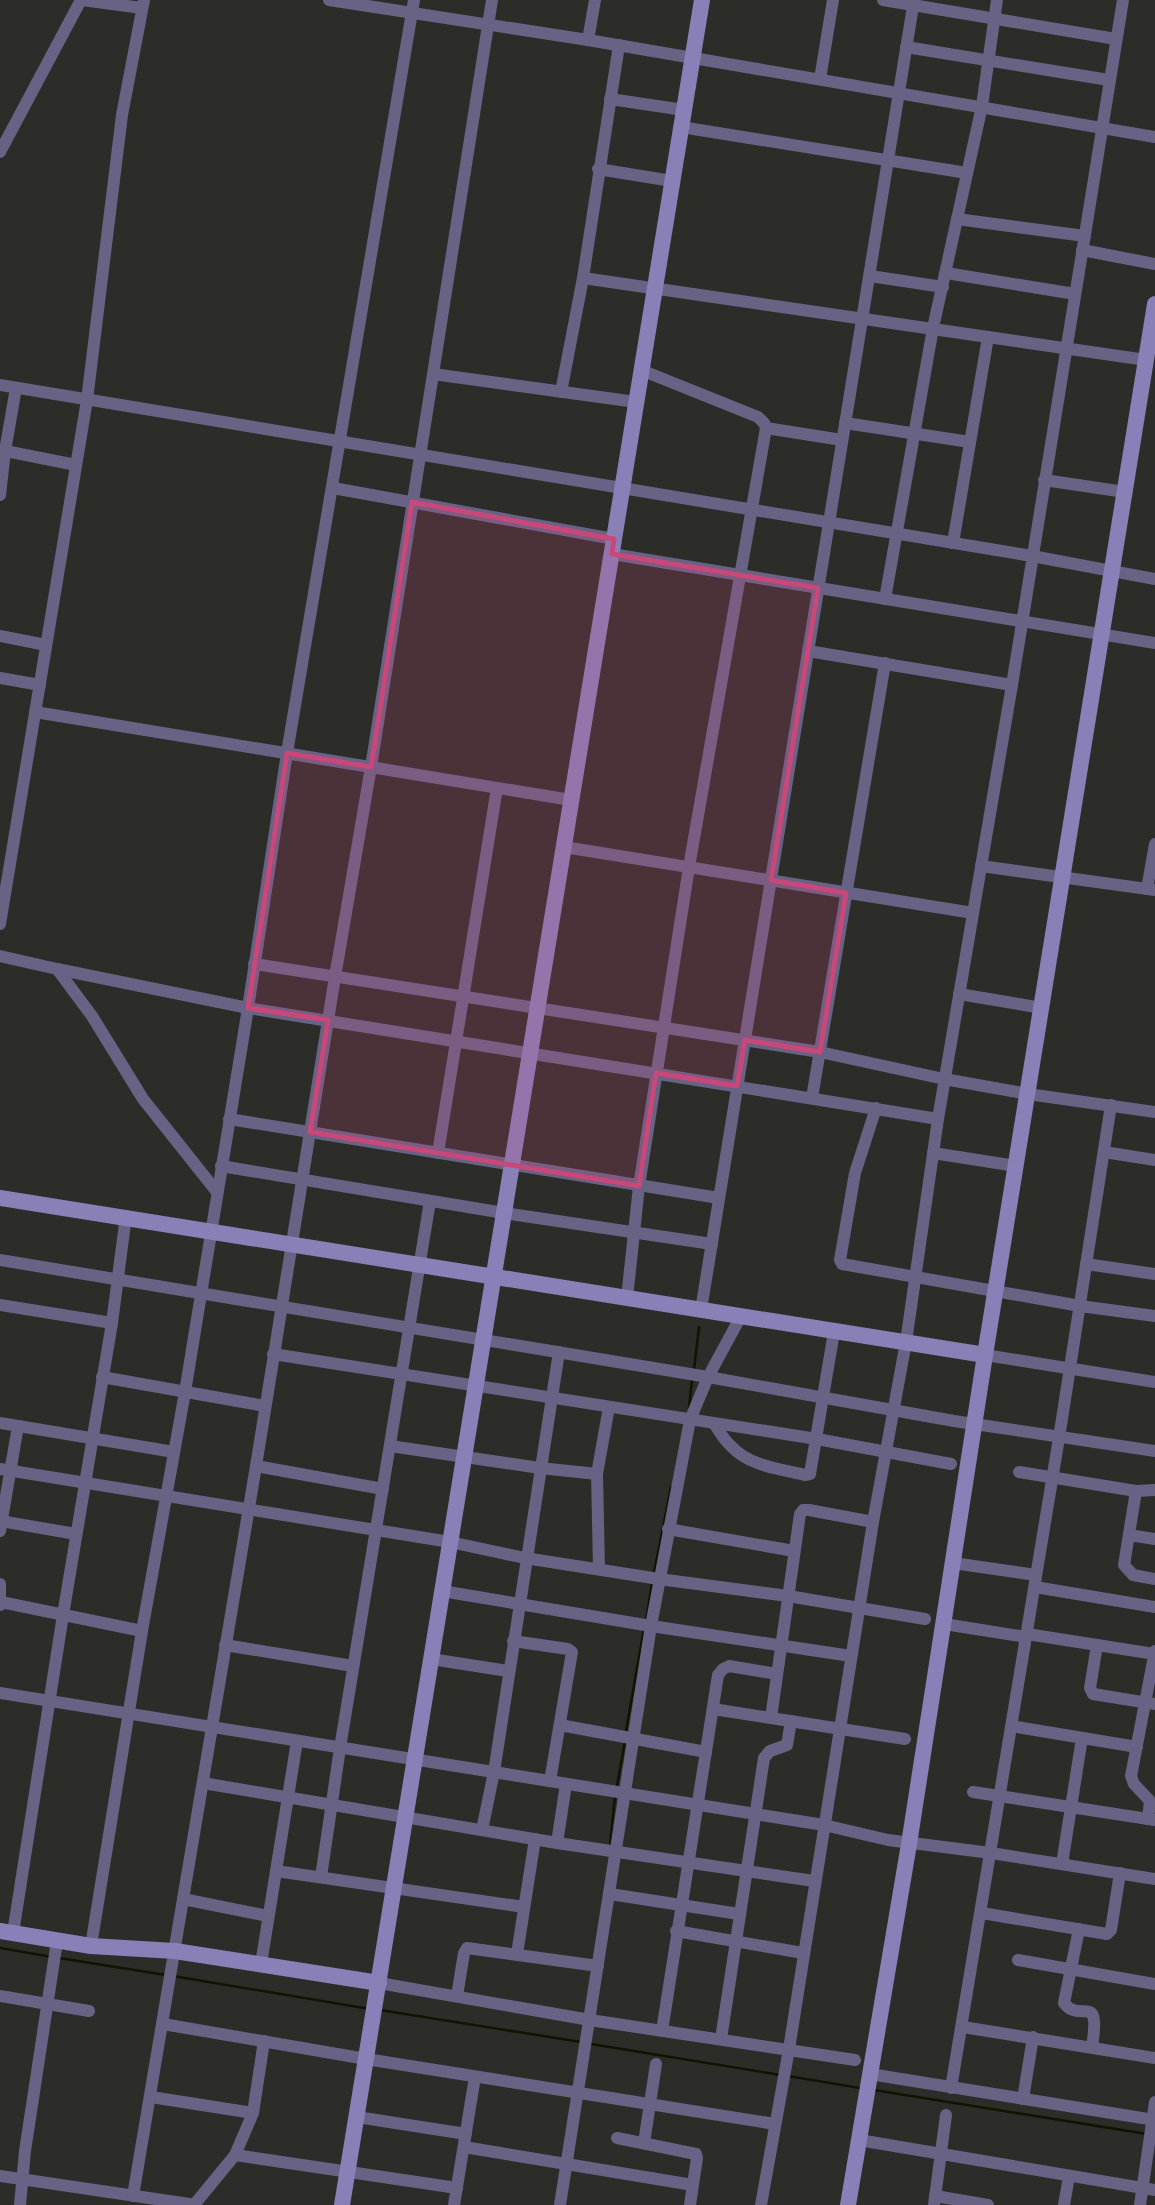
<svg xmlns="http://www.w3.org/2000/svg" width="1155" height="2205" font-family="Karla,sans-serif">
<style>
.lines{fill:none;stroke-linecap:round;stroke-linejoin:round}
.stream{stroke:#101400;stroke-width:2.5}
.street{stroke:#686285;stroke-width:12}
.secondary{stroke:#8980b8;stroke-width:16}
.marked{fill:#c8487a;fill-opacity:0.2;stroke:#c8487a;stroke-width:5;stroke-linejoin:round}
</style>
<rect width="100%" height="100%" fill="#2c2d28"/>
<g class="lines">
<g class="stream">
<polyline points="694,1370 699,1327"/>
<polyline points="689,1408 692,1380"/>
<polyline points="654,1573 671,1487"/>
<polyline points="646,1621 652,1583"/>
<polyline points="626,1731 644,1628"/>
<polyline points="617,1786 625,1741"/>
<polyline points="610,1846 615,1796"/>
<polyline points="0,1948 52,1957"/>
<polyline points="59,1958 166,1975"/>
<polyline points="173,1976 370,2009"/>
<polyline points="380,2010 581,2042"/>
<polyline points="591,2044 781,2075"/>
<polyline points="788,2076 860,2088"/>
<polyline points="874,2090 1147,2134"/>
</g>
<g class="street">
<polyline points="82,0 142,8"/>
<polyline points="329,0 588,40 1155,137"/>
<polyline points="883,0 1116,39"/>
<polyline points="588,40 595,0"/>
<polyline points="906,47 1109,80"/>
<polyline points="820,79 833,0"/>
<polyline points="610,99 684,110"/>
<polyline points="681,127 967,173"/>
<polyline points="0,152 81,0"/>
<polyline points="598,169 672,181"/>
<polyline points="957,219 1085,236"/>
<polyline points="1082,250 1155,264"/>
<polyline points="946,273 1075,294"/>
<polyline points="870,276 943,287"/>
<polyline points="583,278 1146,360"/>
<polyline points="433,374 636,402"/>
<polyline points="0,385 1032,556 1155,579"/>
<polyline points="561,392 583,278 619,45"/>
<polyline points="845,423 970,442"/>
<polyline points="766,428 842,440"/>
<polyline points="0,450 76,465"/>
<polyline points="1044,480 1125,492"/>
<polyline points="333,488 614,539"/>
<polyline points="0,495 5,451 16,388"/>
<polyline points="953,543 988,337"/>
<polyline points="612,554 1155,643"/>
<polyline points="885,599 933,328 982,106 997,0"/>
<polyline points="0,636 46,645"/>
<polyline points="808,651 1012,685"/>
<polyline points="0,678 40,685"/>
<polyline points="35,712 571,800"/>
<polyline points="564,847 973,913"/>
<polyline points="981,866 1155,890"/>
<polyline points="1147,889 1155,844"/>
<polyline points="0,924 87,400 122,115 144,0"/>
<polyline points="0,956 57,969 248,1008 938,1119"/>
<polyline points="254,964 820,1052 944,1079 1028,1094 1155,1112"/>
<polyline points="57,969 92,1016 143,1099 217,1192"/>
<polyline points="959,994 1042,1008"/>
<polyline points="812,1098 885,663"/>
<polyline points="876,1108 855,1173 840,1260 842,1264 1080,1306 1155,1316"/>
<polyline points="229,1119 719,1198"/>
<polyline points="1104,1152 1155,1160"/>
<polyline points="438,1153 497,788"/>
<polyline points="933,1153 1016,1166"/>
<polyline points="221,1166 504,1213 712,1244"/>
<polyline points="0,1260 708,1377 954,1421 1155,1451"/>
<polyline points="1086,1264 1155,1274"/>
<polyline points="627,1298 639,1186 689,867 766,428 764,423 758,417 641,370"/>
<polyline points="0,1305 112,1323"/>
<polyline points="701,1310 914,0"/>
<polyline points="273,1354 817,1439 951,1464"/>
<polyline points="985,1355 1155,1382"/>
<polyline points="102,1377 265,1406"/>
<polyline points="0,1423 174,1452"/>
<path d="M714 1423C719 1431 724 1440 731 1446 749 1466 780 1469 805 1475L810 1474 834 1332"/>
<polyline points="390,1446 540,1468 597,1474"/>
<polyline points="256,1466 383,1489"/>
<polyline points="0,1469 450,1542 525,1558 659,1579 788,1596 925,1619"/>
<polyline points="1019,1472 1136,1491 1155,1490"/>
<polyline points="1136,1491 1124,1565 1133,1575 1155,1579"/>
<polyline points="0,1521 76,1534"/>
<polyline points="668,1529 794,1551"/>
<polyline points="0,1531 18,1426"/>
<polyline points="1129,1535 1155,1539"/>
<polyline points="953,1563 1036,1575"/>
<polyline points="599,1569 597,1474 609,1407"/>
<polyline points="0,1584 0,1605"/>
<polyline points="1035,1587 1155,1607"/>
<polyline points="442,1591 651,1626 851,1656"/>
<polyline points="1,1602 142,1631"/>
<polyline points="944,1624 1026,1637"/>
<polyline points="1027,1634 1155,1654"/>
<polyline points="513,1641 568,1649 572,1652 550,1781"/>
<polyline points="225,1645 353,1666"/>
<polyline points="1097,1645 1090,1688 1093,1694 1155,1704"/>
<polyline points="431,1659 508,1671"/>
<polyline points="0,1693 824,1825 888,1840 991,1853 1155,1879"/>
<polyline points="713,1709 905,1739"/>
<polyline points="771,1718 800,1514 803,1510 809,1510 873,1522"/>
<polyline points="560,1725 706,1752"/>
<polyline points="1011,1726 1137,1747"/>
<polyline points="203,1783 557,1843 814,1881"/>
<polyline points="973,1792 1155,1820"/>
<polyline points="1148,1819 1150,1801 1134,1784 1131,1776 1155,1651"/>
<polyline points="482,1830 494,1772 559,1352"/>
<polyline points="557,1843 566,1784"/>
<polyline points="1062,1864 1082,1738"/>
<polyline points="276,1871 524,1907"/>
<polyline points="321,1877 340,1748 430,1201"/>
<polyline points="610,1894 739,1914"/>
<polyline points="183,1899 268,1916"/>
<polyline points="982,1913 1107,1934 1111,1930 1120,1873"/>
<path d="M1079 1929 1064 2003C1081 2025 1101 1989 1092 2047"/>
<polyline points="676,1931 803,1953"/>
<polyline points="13,1933 63,1615 112,1323 126,1216"/>
<polyline points="91,1946 142,1631 185,1392 248,1008 287,753 414,0"/>
<polyline points="517,1954 535,1839"/>
<polyline points="1018,1960 1155,1984"/>
<polyline points="261,1964 297,1741"/>
<polyline points="379,1983 590,2020 855,2060"/>
<polyline points="0,1996 89,2011"/>
<polyline points="457,1996 464,1953 467,1948 598,1966"/>
<polyline points="163,2024 366,2059 775,2124"/>
<polyline points="963,2027 1155,2058"/>
<polyline points="662,2031 718,1675 723,1669 729,1666 777,1674"/>
<polyline points="721,2039 764,1758 770,1751 787,1745 791,1721"/>
<polyline points="870,2074 1155,2120"/>
<polyline points="951,2088 1059,1438 1111,1105"/>
<polyline points="151,2097 253,2113"/>
<polyline points="1023,2099 1033,2037"/>
<polyline points="357,2117 466,2134"/>
<polyline points="617,2138 696,2154 697,2158 690,2205"/>
<polyline points="859,2140 1155,2190"/>
<polyline points="644,2143 656,2064"/>
<polyline points="464,2147 693,2185"/>
<polyline points="235,2155 457,2188"/>
<polyline points="0,2176 196,2205"/>
<polyline points="133,2196 256,1466 335,977 371,767 492,0"/>
<polyline points="935,2196 988,2205"/>
<polyline points="20,2205 25,2151 57,1941"/>
<polyline points="194,2205 235,2155 253,2113 264,2041"/>
<polyline points="454,2205 475,2077"/>
<polyline points="560,2205 651,1626 690,1420 708,1377 741,1316"/>
<polyline points="761,2205 789,2049 873,1522 906,1342 938,1119 1012,685 1123,0"/>
<polyline points="934,2205 946,2115"/>
<polyline points="1064,2205 1069,2176"/>
<polyline points="1140,2205 1155,2102"/>
</g>
<g class="secondary">
<polyline points="0,1198 985,1355"/>
<polyline points="0,1931 91,1946 175,1951 379,1983"/>
<polyline points="342,2205 702,0"/>
<polyline points="848,2205 909,1844 985,1355 1155,304"/>
</g>
</g>
<path class="marked" d="M412 502 614 539 612 554 818 588 771 880 846 893 820 1052 745 1040 737 1086 656 1073 639 1186 310 1132 328 1020 248 1008 287 753 371 767Z"/>
</svg>
